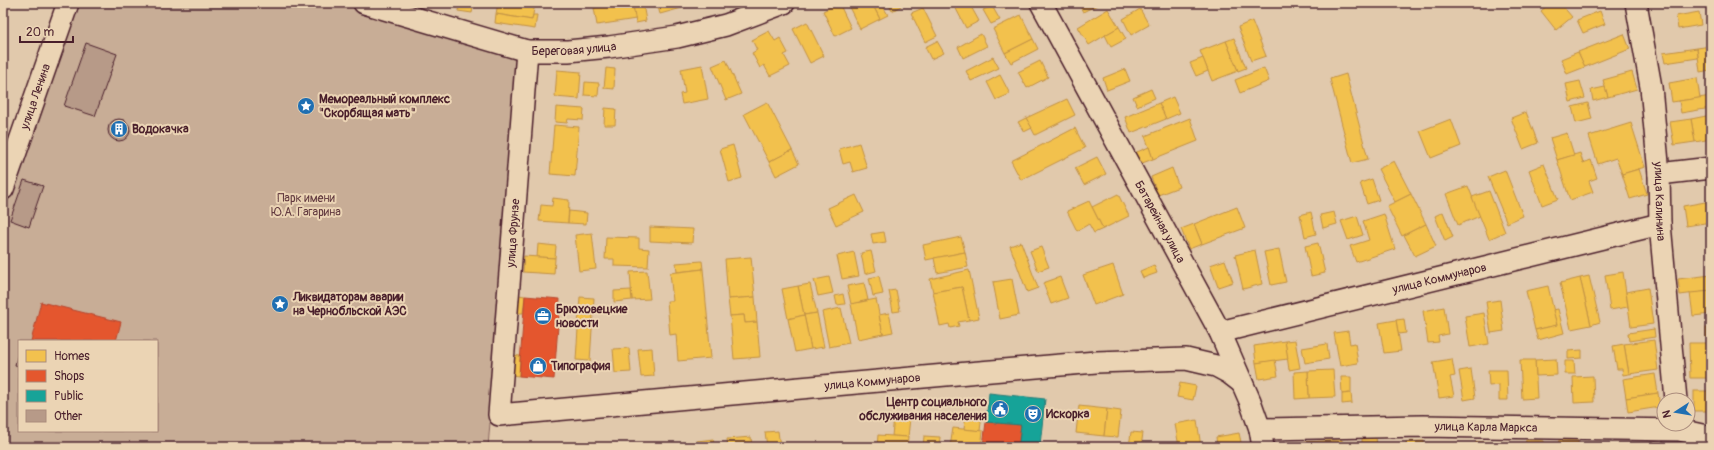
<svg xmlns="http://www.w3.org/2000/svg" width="1714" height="450" font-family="Pangolin,sans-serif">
<rect width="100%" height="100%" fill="#e1c9ac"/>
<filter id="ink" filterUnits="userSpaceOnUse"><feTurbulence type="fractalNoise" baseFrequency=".025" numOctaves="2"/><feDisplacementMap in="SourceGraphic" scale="8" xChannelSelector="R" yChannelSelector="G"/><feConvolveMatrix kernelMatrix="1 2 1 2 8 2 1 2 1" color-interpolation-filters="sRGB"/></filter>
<g filter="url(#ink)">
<path fill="#c8ad96" stroke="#896660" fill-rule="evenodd" d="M76 3H349L520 58 488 447H3V214ZM19 341H157V431H19Z"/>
<g fill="#f2c14e" stroke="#c09044">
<path d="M459 3H474L472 13 458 11Z"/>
<path d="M498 3H535L532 20 496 14Z"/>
<path d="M604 3H633L636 19 597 25 594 8 605 7Z"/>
<path d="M657 3H700L660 14Z"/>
<path d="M839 3 851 28 835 36 823 11Z"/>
<path d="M847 3H872L880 19 860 29Z"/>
<path d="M877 3H881L888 15 880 19 873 5Z"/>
<path d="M888 3H900L901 6 892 11Z"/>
<path d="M953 3H969L979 21 966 28Z"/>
<path d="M999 3H1014L1002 9Z"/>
<path d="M1078 3H1096L1097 5 1083 12Z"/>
<path d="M1550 3H1560L1572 17 1556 30 1541 11Z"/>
<path d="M643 4 646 21 636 23 633 5Z"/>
<path d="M992 6 1000 20 991 24 983 10Z"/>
<path d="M923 8 937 36 925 42 911 13Z"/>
<path d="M1108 9 1119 27 1089 45 1078 27Z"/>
<path d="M1140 9 1149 25 1131 35 1123 19Z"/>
<path d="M1600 11 1605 24 1583 33 1577 20Z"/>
<path d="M1699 12 1701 25 1678 29 1676 16Z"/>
<path d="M496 14 532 20 533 15H537L535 29 495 23Z"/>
<path d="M1021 15 1033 39 1005 53 993 29Z"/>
<path d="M1252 21 1266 56 1251 61 1238 27Z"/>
<path d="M807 22 824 56 810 63 793 29Z"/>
<path d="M1119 27 1126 39 1111 47 1105 35Z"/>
<path d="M769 31 775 41 780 38 788 53 784 55 790 66 770 76 764 65 760 68 752 53 757 50 752 40Z"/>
<path d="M981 34 987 46 963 58 958 47Z"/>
<path d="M1624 34 1630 49 1585 67 1578 52Z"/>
<path d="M1234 38 1246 68 1238 71 1226 41Z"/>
<path d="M1033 39 1038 49 1011 63 1005 53Z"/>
<path d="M937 41 944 53 931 59 925 47Z"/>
<path d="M1226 41 1238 71 1212 81 1200 51Z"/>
<path d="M1711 46V70L1700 72 1697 48Z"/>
<path d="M1697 48 1698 58 1665 63 1663 53Z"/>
<path d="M1578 52 1585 67 1567 74 1561 59Z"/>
<path d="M993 57 999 68 971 81 966 71Z"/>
<path d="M1203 58 1208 71 1196 76 1190 63Z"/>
<path d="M726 60 741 94 726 100 712 66Z"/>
<path d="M1040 61 1048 77 1027 88 1018 72Z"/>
<path d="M702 65 708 99 682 104 680 94 685 93 681 69Z"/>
<path d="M606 68 615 69 614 89 604 88Z"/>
<path d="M1264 68 1269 81 1240 93 1235 80Z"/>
<path d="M1125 69 1130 81 1107 90 1103 78Z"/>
<path d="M557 70 581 72 579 99 555 97Z"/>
<path d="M1632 72 1637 89 1608 97 1603 80Z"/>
<path d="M1346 74 1368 159 1352 163 1330 79Z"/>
<path d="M1000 75 1010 94 996 100 987 82Z"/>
<path d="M1697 78 1700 98 1672 102 1669 83Z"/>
<path d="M1580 81 1585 98 1570 102 1566 84Z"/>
<path d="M585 82 599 83 598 96 584 95Z"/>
<path d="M1605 87 1608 97 1593 101 1591 90Z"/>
<path d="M1151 89 1155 98 1137 106 1133 97Z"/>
<path d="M1711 96V108L1681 113 1679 101Z"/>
<path d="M1173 97 1180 113 1166 119 1159 103Z"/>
<path d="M1067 99 1075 115 1035 135 1026 118Z"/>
<path d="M767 102 792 150 769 162 744 114Z"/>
<path d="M1159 103 1166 119 1131 133 1125 117Z"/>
<path d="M1588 103 1592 119 1576 123 1572 107Z"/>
<path d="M556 107 584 109 583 120 568 119 567 123 555 122Z"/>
<path d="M605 108 616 109 615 125H604Z"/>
<path d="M1526 112 1538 143 1523 149 1511 118Z"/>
<path d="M1711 115V139L1695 142 1691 119Z"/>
<path d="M1026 118 1032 128 1024 132 1018 122Z"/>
<path d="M1190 118 1198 141 1153 159 1145 136Z"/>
<path d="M1451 119 1461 146 1431 158 1420 131Z"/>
<path d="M1691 119 1695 142 1674 145 1670 122Z"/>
<path d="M1631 123 1645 167 1622 174 1616 158 1598 164 1589 136Z"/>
<path d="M554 125 579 127 575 176 550 174Z"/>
<path d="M1075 128 1085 148 1021 180 1011 161Z"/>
<path d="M1567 133 1574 155 1557 160 1550 138Z"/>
<path d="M859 143 867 168 853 172 850 162 843 164 839 149Z"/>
<path d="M733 145 742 178 729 182 720 149Z"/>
<path d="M1149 147 1153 159 1137 165 1132 154Z"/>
<path d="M792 150 799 164 776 176 769 162Z"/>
<path d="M1580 153 1583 163 1591 160 1597 178 1589 181 1593 192 1570 200 1557 160Z"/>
<path d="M1097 157 1106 174 1084 185 1075 168Z"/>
<path d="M1394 161 1411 194 1395 202 1378 169Z"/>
<path d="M1544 164 1558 199 1542 205 1529 170Z"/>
<path d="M1172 168 1179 187 1158 195 1151 177Z"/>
<path d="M1639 169 1647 194 1630 199 1622 174Z"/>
<path d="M1505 170 1523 216 1507 223 1488 177Z"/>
<path d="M1372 179 1379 200 1367 204 1360 183Z"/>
<path d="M1468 186 1480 216 1458 225 1446 194Z"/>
<path d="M1489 191 1505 232 1489 239 1472 197Z"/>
<path d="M1118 194 1129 216 1103 229 1092 207Z"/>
<path d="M1411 194 1426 224 1402 236 1387 206Z"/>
<path d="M856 195 864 212 836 225 828 208Z"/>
<path d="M553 198 569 200 568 223 539 221 541 205 552 206Z"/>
<path d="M1089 201 1103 229 1094 233 1089 224 1077 231 1067 211Z"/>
<path d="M1711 201V222L1686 226 1683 206Z"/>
<path d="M1237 207 1245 228 1202 244 1194 224Z"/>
<path d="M569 211 587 213 586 224 568 223Z"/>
<path d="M1311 212 1316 234 1305 237 1300 215Z"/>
<path d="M1334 212 1337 224 1323 228 1320 215Z"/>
<path d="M1443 212 1453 237 1445 241 1435 216Z"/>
<path d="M1384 214 1395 249 1356 262 1350 246 1369 240 1363 221Z"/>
<path d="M1357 216 1363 235 1348 240 1341 221Z"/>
<path d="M1194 224 1202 244 1189 249 1181 229Z"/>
<path d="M1426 224 1436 246 1415 256 1404 235Z"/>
<path d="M650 227 693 229 692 243 650 241Z"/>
<path d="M884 232 886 242 873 244 871 234Z"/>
<path d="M592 233 596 269 579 271 575 235Z"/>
<path d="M606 237 639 238V248L649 249 648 267 614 266V259H605Z"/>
<path d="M961 237 965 252 926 260 923 245Z"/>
<path d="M1021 242 1038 288 1027 292 1010 246Z"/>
<path d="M1318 243 1325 273 1311 276 1305 246Z"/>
<path d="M538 244 556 246 555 258 537 257Z"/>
<path d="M1041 247 1049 267 1038 271 1030 251Z"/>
<path d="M1279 249 1286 282 1271 285 1264 252Z"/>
<path d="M1255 250 1262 284 1243 289 1235 255Z"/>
<path d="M871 251 876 271 865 274 861 253Z"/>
<path d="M854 252 859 276 842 279 837 256Z"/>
<path d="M965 252 968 267 937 273 934 258Z"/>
<path d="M524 256 555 258 554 274 523 272Z"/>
<path d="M751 257 755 297 728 299 725 259Z"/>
<path d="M1225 260 1233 282 1218 287 1210 265Z"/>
<path d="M702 261 703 269 677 272 676 263Z"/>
<path d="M1113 265 1123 294 1094 305 1083 275Z"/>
<path d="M1154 265 1157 273 1143 278 1140 271Z"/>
<path d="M703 269 711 358 678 361 676 334 670 335 667 301H673L670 273Z"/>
<path d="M969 270 979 318 969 320 962 287 933 292 930 279Z"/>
<path d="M647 271 650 299 632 300 630 272Z"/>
<path d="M1623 272 1628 307 1610 310 1605 275Z"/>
<path d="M1711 275V291L1680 295 1678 279Z"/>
<path d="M879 276 883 294 873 296 869 278Z"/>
<path d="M1589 276 1600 322 1591 325 1580 278Z"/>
<path d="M829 277 833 293 818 296 814 280Z"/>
<path d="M1060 277 1068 298 1051 304 1043 283Z"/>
<path d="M1580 278 1591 325 1571 329 1560 283Z"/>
<path d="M1012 279 1019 315 1000 319 993 282Z"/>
<path d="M864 283 868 300 851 304 847 286Z"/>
<path d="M810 284 817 313 804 315 798 286Z"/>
<path d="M798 286 804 315 788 319 782 289Z"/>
<path d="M1548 286 1557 325 1535 330 1526 291Z"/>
<path d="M962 287 969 320 958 322 959 326 950 328 949 324 940 326 933 292Z"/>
<path d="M1648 288 1653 324 1631 327 1626 292Z"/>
<path d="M631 290 632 300 614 302V291Z"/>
<path d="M896 290 900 311 893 312 889 291Z"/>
<path d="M1711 291V314L1693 316 1690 293Z"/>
<path d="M843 294 845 304 837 305 835 296Z"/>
<path d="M519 295 525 296 523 313H518Z"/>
<path d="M580 297 594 298 590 361 576 360Z"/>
<path d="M755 297 757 322 745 323 744 315 730 316 728 299Z"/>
<path d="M876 299 883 334 858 339 851 304Z"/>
<path d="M1500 300 1504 331 1491 333 1486 302Z"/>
<path d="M1444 307 1448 334 1438 336 1439 342 1428 343 1423 311Z"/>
<path d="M841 308 849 343 829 347 822 312Z"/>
<path d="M1558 309 1564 333 1538 340 1535 330 1557 325 1553 310Z"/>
<path d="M817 313 824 347 811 349 804 315Z"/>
<path d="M889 313 893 332 883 334 879 315Z"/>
<path d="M1484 313 1489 344 1470 347 1465 316Z"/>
<path d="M744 315 745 323 757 322 760 357 734 359 730 316Z"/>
<path d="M804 315 811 349 795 352 788 319Z"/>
<path d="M1404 319 1406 333 1398 334 1396 320Z"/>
<path d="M1396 320 1401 351 1384 353 1379 323Z"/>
<rect x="1706" y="328" width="5" height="9"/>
<path d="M1654 329 1655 337 1629 341 1628 333Z"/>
<path d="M1348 331 1350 344 1355 343 1358 363 1340 366 1334 333Z"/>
<path d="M1295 340 1300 368 1289 370 1285 341Z"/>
<path d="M1654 340 1658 370 1629 374 1624 344Z"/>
<path d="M1285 341 1288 359 1256 363 1254 346Z"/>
<path d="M1689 343H1709L1710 378H1690Z"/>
<path d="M1327 344 1329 359 1305 363 1302 348Z"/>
<path d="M1624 344 1629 374 1623 375 1622 369H1617L1613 346Z"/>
<path d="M629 348 631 372 615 373 613 349Z"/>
<path d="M652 348 654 376 641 377 638 349Z"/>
<path d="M1582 350V358L1568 359V351Z"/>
<path d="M512 355 520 356 519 376 510 375Z"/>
<rect x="1710" y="355" width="1" height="23"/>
<path d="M1452 359 1455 376 1450 377 1454 396 1439 398 1433 362Z"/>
<path d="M1556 359 1557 375 1536 376 1535 360Z"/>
<path d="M1275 360 1278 376 1259 379 1256 363Z"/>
<path d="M1520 360H1535L1537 398 1522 399Z"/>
<path d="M1565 361H1574L1575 374H1565Z"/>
<path d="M1471 369 1475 398 1464 400 1459 371Z"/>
<path d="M1333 370 1335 397 1309 398 1308 371Z"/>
<path d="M1488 370H1507L1508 400H1499V385L1489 386Z"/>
<path d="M1308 371 1309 398 1295 399 1294 372Z"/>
<path d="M1655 374 1658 393 1626 398 1623 379Z"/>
<path d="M1593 376 1594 402 1574 403 1573 377Z"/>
<path d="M1341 377H1351V393L1342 394Z"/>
<path d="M1180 383 1196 386 1193 400 1177 397Z"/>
<rect x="1694" y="391" width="15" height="20"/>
<path d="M1351 393 1352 403 1342 404V394Z"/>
<path d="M1658 393 1660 407 1628 412 1626 398Z"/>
<path d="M1079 406 1107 409 1104 436 1076 433Z"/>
<path d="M1107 409 1121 411 1118 437 1104 436Z"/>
<path d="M966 412 982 413 980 431 964 429Z"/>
<path d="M894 417 910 418 908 437 892 436Z"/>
<path d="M1197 420 1201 447H1179L1175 424Z"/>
<path d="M953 428 983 431 981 447H950Z"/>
<path d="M778 431 780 447H767L765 432Z"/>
<path d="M1131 432 1143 433 1141 447H1129Z"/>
<path d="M1239 433 1242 447H1217L1216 437Z"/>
<path d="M878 435 908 437 907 447H877Z"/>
<path d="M924 436 940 437 939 447H923Z"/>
<path d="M1376 436 1377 447H1362V437Z"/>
<path d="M751 437 752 447H728L727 439Z"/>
<path d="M713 439 714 447H698L697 441Z"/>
<path d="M1342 440V447H1305V442Z"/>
<path d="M1526 440 1544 441V447H1525Z"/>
<path d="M1559 440 1578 441V447H1558Z"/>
<path d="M1424 441V447H1406V442Z"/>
<path d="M1476 442 1496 443 1495 447H1475Z"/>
</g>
<g fill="#e4572e" stroke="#b6462d">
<path d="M525 296 560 299 554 379 519 376Z"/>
<path d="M41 302 121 322 116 341H31Z"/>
<path d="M986 422 1021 425 1018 447 983 446Z"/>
</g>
<path fill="#17a398" stroke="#267b77" d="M989 393 1045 399 1040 445 1019 443 1021 425 986 422Z"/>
<g fill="#b79a88" stroke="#4a1f2b">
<path d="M86 43 117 54 95 116 64 106Z"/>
<circle cx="119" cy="130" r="11"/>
<path d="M24 180 43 186 29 227 10 220Z"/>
<path d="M19 350V366L15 365Z"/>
</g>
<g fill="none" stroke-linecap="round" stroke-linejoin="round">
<g stroke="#4a1f2b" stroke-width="24">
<g id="minor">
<path id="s1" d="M364 3 527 51H568L609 47 677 37 726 25 784 3"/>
<path id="s2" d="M1041 3 1220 332 1250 401 1260 429 1263 447"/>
<path id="s3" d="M1636 3 1651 87 1659 174 1660 224 1676 400"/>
<path id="s4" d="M527 51 499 415 968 373 1096 362 1186 359 1216 366 1229 373 1242 383"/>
<path d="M1659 174 1711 168"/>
<path id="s5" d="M3 189 68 3"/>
<path id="s6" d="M1220 332 1660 224"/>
<path id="s7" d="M1260 429 1423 426 1679 430 1711 437"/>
</g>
</g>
<use href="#minor" stroke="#ebd4b4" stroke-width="21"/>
</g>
</g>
<defs>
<g id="sight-disc" transform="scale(0.9)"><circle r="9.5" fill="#1f6fb2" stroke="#ebd4b4"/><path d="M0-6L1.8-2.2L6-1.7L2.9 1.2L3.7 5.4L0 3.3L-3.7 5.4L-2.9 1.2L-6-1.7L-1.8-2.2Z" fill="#fff"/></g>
<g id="building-disc" transform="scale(0.9)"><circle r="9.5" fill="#1f6fb2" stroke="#ebd4b4"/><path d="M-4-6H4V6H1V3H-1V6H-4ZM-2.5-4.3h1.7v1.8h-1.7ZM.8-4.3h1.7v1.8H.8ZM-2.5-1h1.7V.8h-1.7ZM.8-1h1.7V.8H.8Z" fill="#fff"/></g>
<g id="office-disc" transform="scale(0.9)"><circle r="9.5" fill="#1f6fb2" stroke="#ebd4b4"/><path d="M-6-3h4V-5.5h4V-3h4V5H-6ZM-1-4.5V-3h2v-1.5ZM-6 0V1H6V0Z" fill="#fff"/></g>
<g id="shop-disc" transform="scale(0.9)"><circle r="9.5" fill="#1f6fb2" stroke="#ebd4b4"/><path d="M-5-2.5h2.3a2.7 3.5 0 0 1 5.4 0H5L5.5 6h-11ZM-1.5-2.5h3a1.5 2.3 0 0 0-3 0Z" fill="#fff"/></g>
<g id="civic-disc" transform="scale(0.9)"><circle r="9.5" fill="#1f6fb2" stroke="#ebd4b4"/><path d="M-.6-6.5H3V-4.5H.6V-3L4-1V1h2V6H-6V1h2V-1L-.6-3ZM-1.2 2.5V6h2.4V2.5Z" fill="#fff"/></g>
<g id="theatre-disc" transform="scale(0.9)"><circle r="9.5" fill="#1f6fb2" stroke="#ebd4b4"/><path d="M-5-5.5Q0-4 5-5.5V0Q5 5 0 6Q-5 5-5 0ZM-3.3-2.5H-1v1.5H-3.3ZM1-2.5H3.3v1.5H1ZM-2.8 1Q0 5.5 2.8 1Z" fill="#fff"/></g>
</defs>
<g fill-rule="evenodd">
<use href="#sight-disc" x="306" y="106"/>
<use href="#building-disc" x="119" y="129"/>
<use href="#sight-disc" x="280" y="304"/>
<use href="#office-disc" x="543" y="316"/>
<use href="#shop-disc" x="538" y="366"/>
<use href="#civic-disc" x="1000" y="409"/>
<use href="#theatre-disc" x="1033" y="414"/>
</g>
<g text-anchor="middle" stroke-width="4" stroke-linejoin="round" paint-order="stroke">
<g font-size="12" fill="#4a1f2b" stroke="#ebd4b4">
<text dy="4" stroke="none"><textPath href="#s1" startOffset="217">Береговая улица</textPath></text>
<text dy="4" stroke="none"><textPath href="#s5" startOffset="98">улица Ленина</textPath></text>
<text dy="4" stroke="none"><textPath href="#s3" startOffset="200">улица Калинина</textPath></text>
<text dy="4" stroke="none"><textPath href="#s2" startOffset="249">Батарейная улица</textPath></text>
<text transform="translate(513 233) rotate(-86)" y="4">улица Фрунзе</text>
<text dy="4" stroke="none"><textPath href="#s6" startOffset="226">улица Коммунаров</textPath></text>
<text dy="4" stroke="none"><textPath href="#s4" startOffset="740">улица Коммунаров</textPath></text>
<text dy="4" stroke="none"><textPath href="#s7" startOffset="226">улица Карла Маркса</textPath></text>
</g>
<g font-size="12" font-weight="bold" fill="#4a1f2b" stroke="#ebd4b4" text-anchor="start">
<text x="319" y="103">Мемореальный комплекс<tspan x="319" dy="14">"Cкорбящая мать"</tspan></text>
<text x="132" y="133">Водокачка</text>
<text x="293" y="301">Ликвидаторам аварии<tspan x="293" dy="14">на Чернобльской АЭС</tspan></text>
<text x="556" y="313">Брюховецкие<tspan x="556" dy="14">новости</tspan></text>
<text x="551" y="370">Типография</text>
<text x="987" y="406" text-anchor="end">Центр социального<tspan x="987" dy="14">обслуживания населения</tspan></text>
<text x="1046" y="418">Искорка</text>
</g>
<g font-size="12" fill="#633b40" stroke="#ebd4b4">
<text x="306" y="202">Парк имени<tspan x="306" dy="14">Ю.А. Гагарина</tspan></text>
</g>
</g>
<rect width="1714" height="450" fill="none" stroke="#ebd4b4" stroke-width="16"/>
<rect x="8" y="8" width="1698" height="434" fill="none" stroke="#4a1f2b" stroke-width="1.5" filter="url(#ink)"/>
<rect x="18" y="340" width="140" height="92" fill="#ebd4b4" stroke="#ab8c7d"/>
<rect x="26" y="350" width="20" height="12" fill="#f2c14e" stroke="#ab8c7d"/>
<text x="54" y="360" font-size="12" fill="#4a1f2b">Homes</text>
<rect x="26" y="370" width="20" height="12" fill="#e4572e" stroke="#ab8c7d"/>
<text x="54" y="380" font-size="12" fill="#4a1f2b">Shops</text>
<rect x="26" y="390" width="20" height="12" fill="#17a398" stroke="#ab8c7d"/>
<text x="54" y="400" font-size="12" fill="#4a1f2b">Public</text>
<rect x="26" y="410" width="20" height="12" fill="#b79a88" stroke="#ab8c7d"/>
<text x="54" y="420" font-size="12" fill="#4a1f2b">Other</text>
<g transform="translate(1676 412) rotate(258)"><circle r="19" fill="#ebd4b4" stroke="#ab8c7d"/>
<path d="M0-3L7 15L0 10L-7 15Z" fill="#1f6fb2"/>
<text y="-6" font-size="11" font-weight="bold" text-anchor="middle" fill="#4a1f2b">N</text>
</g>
<path d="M20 36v6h53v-6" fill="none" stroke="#4a1f2b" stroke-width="2"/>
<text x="26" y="36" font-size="12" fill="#4a1f2b" stroke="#ebd4b4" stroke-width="3" paint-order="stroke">20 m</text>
</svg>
